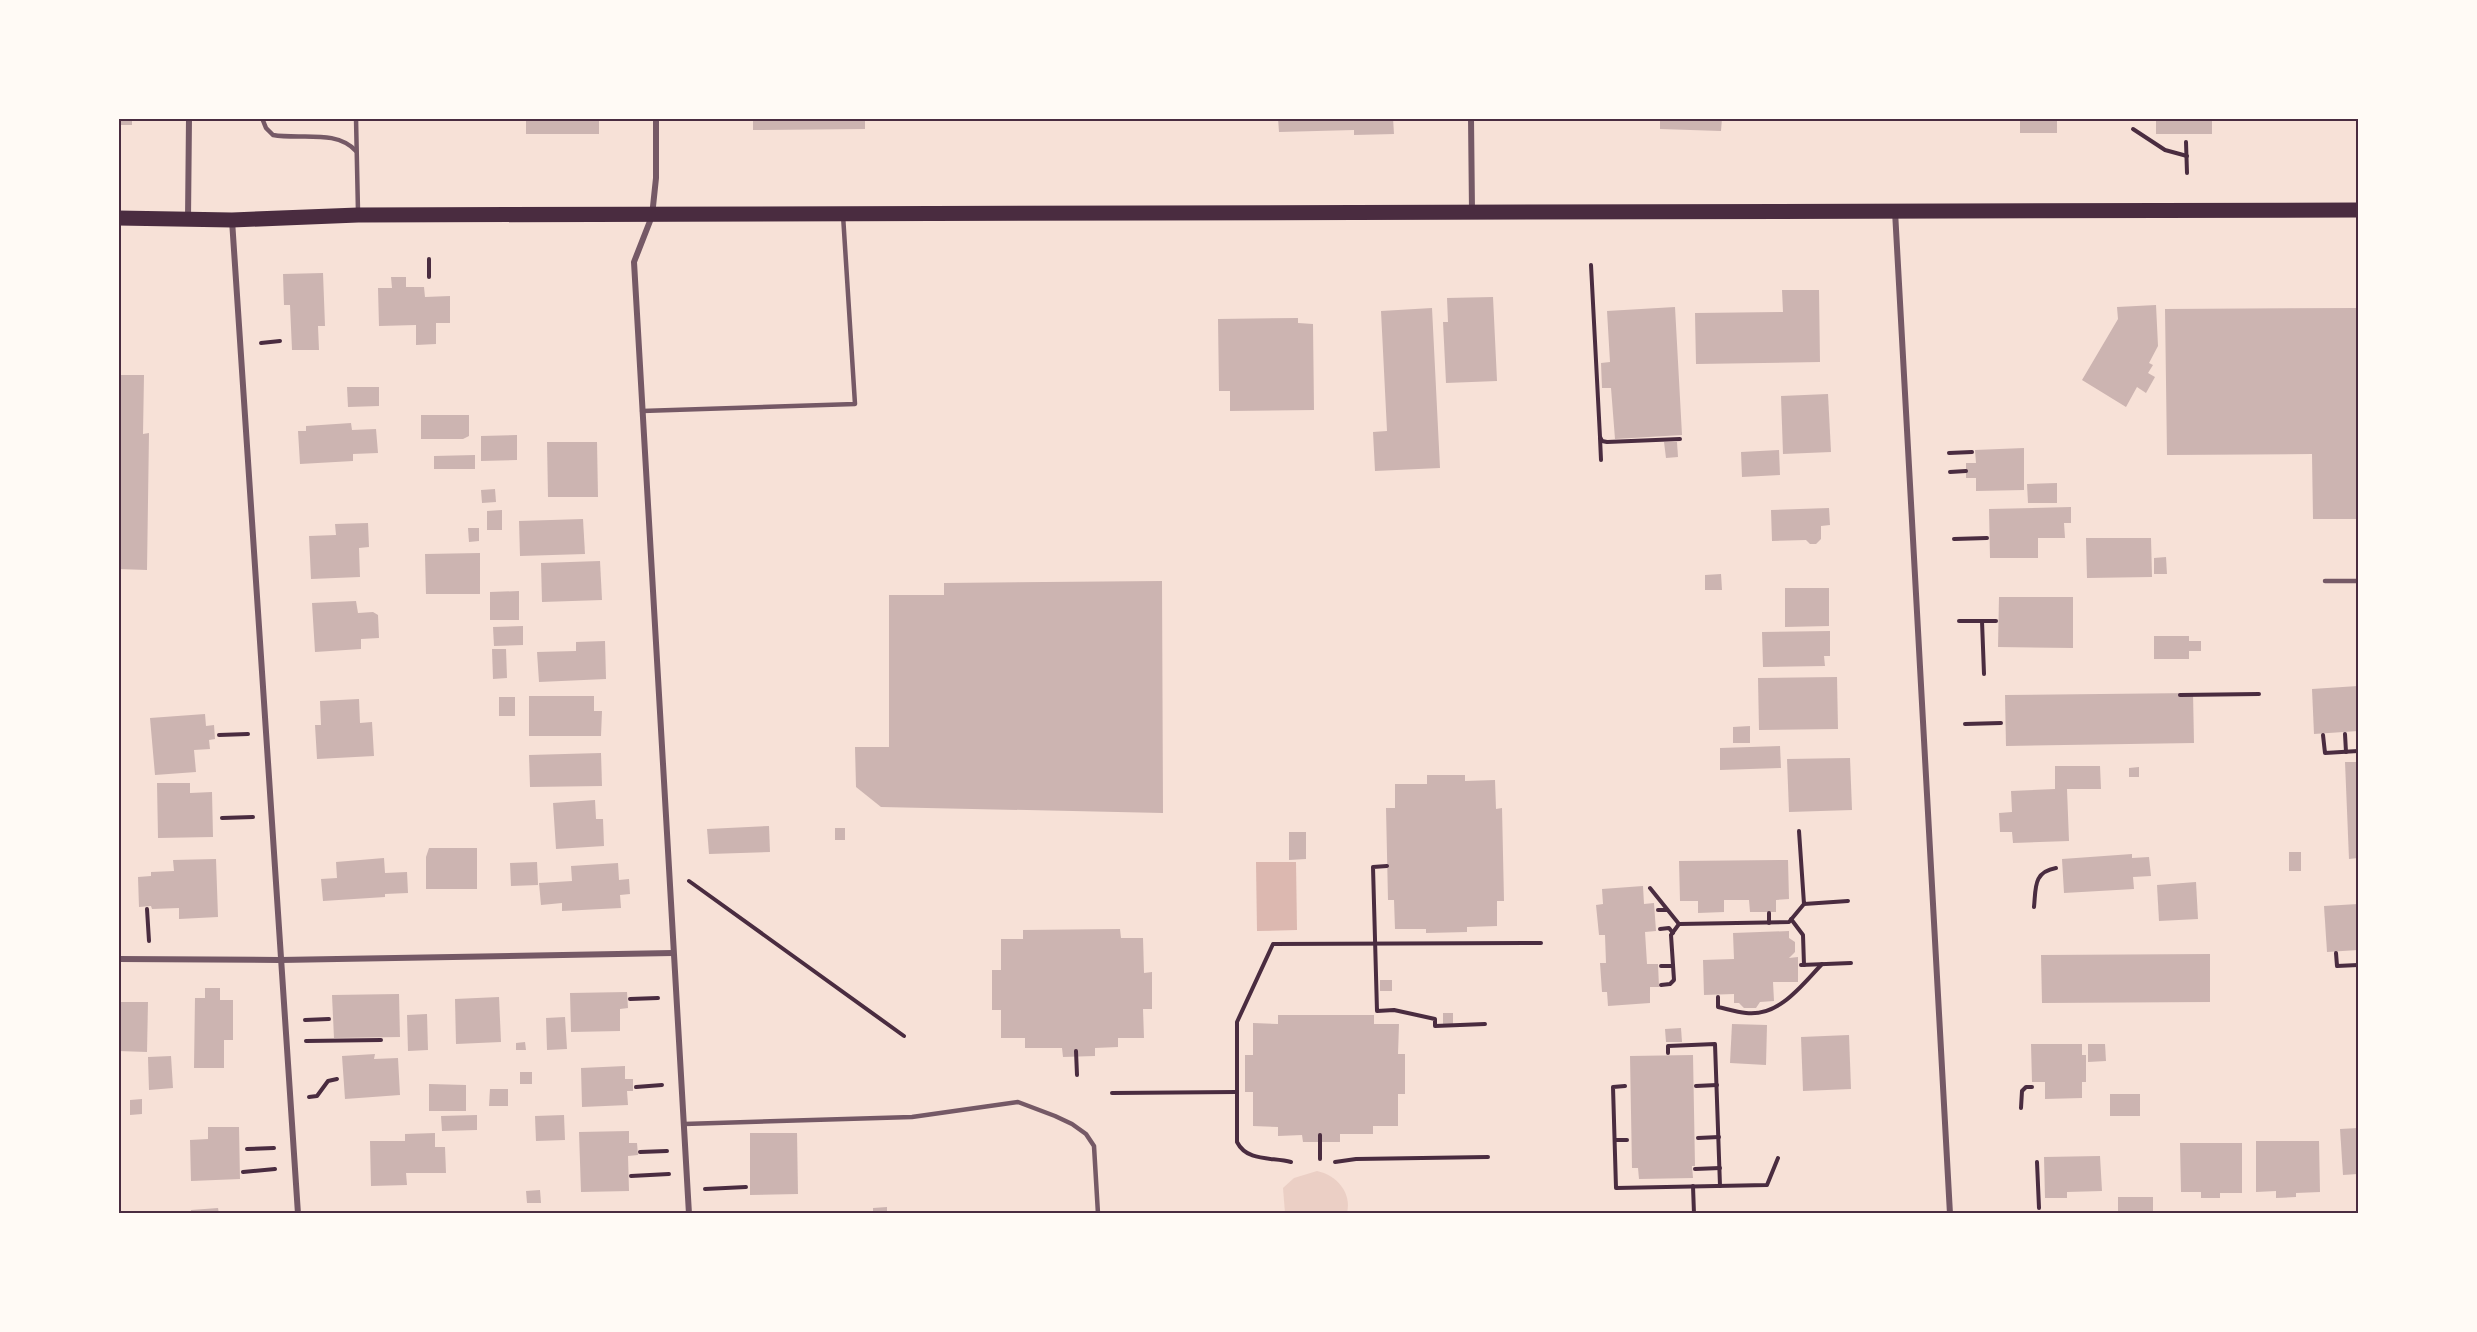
<svg xmlns="http://www.w3.org/2000/svg" width="2477" height="1332" font-family="Figtree,sans-serif">
<rect width="100%" height="100%" fill="#f7e1d7"/>
<path fill="#ebcfc5" d="M1317 1171C1336 1175 1352 1192 1347 1213H1285L1283 1188 1294 1178Z"/>
<path fill="#dcb8b0" d="M1256 862H1296L1297 930 1257 931Z"/>
<g fill="#ccb4b1">
<rect x="118" y="118" width="14" height="7"/>
<rect x="526" y="118" width="73" height="16"/>
<path d="M753 118H865V129L753 130Z"/>
<path d="M1278 118H1393L1394 134 1354 135V130L1279 132Z"/>
<path d="M1660 118H1722L1721 131 1660 129Z"/>
<rect x="2020" y="118" width="37" height="15"/>
<rect x="2156" y="118" width="56" height="16"/>
<path d="M323 273 325 326H318L319 350H292L290 305H284L283 274Z"/>
<path d="M391 277H406V287H424L425 297 450 296V323H436V344L416 345V325L379 326 378 288H392Z"/>
<path d="M1782 290H1819L1820 362 1696 364 1695 313 1783 312Z"/>
<path d="M1493 297 1497 381 1446 383 1443 322H1448L1447 298Z"/>
<path d="M2156 305 2158 346 2149 363 2153 365 2148 373 2155 377 2146 393 2137 387 2126 407 2082 380 2118 319 2117 307Z"/>
<path d="M1675 307 1682 435 1615 439 1611 388H1602L1601 363 1610 362 1607 311Z"/>
<path d="M1432 308 1440 468 1375 471 1373 432 1387 431 1381 311Z"/>
<path d="M2358 308V519H2313L2312 454 2167 455 2165 309Z"/>
<path d="M1298 318V323L1313 324 1314 410 1230 411V391H1219L1218 319Z"/>
<path d="M118 375H144L143 434 149 433 147 570 118 569Z"/>
<path d="M347 387H379V406L348 407Z"/>
<path d="M1828 394 1831 452 1783 454 1781 396Z"/>
<path d="M421 415H469V436L463 439H421Z"/>
<path d="M351 423 352 430 376 429 378 453 353 454V461L300 464 298 431H306V426Z"/>
<path d="M517 435V460L481 461V436Z"/>
<path d="M547 442H597L598 497H548Z"/>
<path d="M1664 442H1677L1678 457 1666 458Z"/>
<path d="M2024 448V490L1976 491V478H1966V463H1976L1975 450Z"/>
<path d="M1779 450 1780 475 1742 477 1741 452Z"/>
<path d="M475 455V469H434V456Z"/>
<path d="M2057 483V503H2028L2027 484Z"/>
<path d="M495 489 496 502 482 503 481 490Z"/>
<path d="M2071 507V523H2064L2065 538H2038V558H1990L1989 509Z"/>
<path d="M1829 508 1830 525 1821 526V539L1816 544H1810L1806 540 1772 541 1771 510Z"/>
<path d="M502 510V530H487V511Z"/>
<path d="M583 519 585 554 520 556 519 521Z"/>
<path d="M368 523 369 547 359 548 360 577 311 579 309 536 336 535 335 524Z"/>
<path d="M468 528H479V541L469 542Z"/>
<path d="M2086 538H2151L2152 577 2087 578Z"/>
<path d="M480 553V594H426L425 554Z"/>
<path d="M2166 557 2167 574H2154V558Z"/>
<path d="M600 561 602 600 542 602 541 563Z"/>
<path d="M1721 574 1722 590H1705V575Z"/>
<path d="M1162 581 1163 813 881 807 856 787 855 747H889V595H944V583Z"/>
<path d="M1785 588H1829V626L1785 627Z"/>
<path d="M519 591V620H490V592Z"/>
<path d="M1999 597H2073V648L1998 647Z"/>
<path d="M356 601 358 613 373 612 378 615 379 638 361 639V649L315 652 312 603Z"/>
<path d="M523 626V645L494 646 493 627Z"/>
<path d="M1830 631V656H1824L1825 666 1763 667 1762 632Z"/>
<path d="M2154 636H2189V641H2201V651H2189V659H2154Z"/>
<path d="M605 641 606 679 539 682 537 652 576 651V642Z"/>
<path d="M492 649H506L507 678 493 679Z"/>
<path d="M1837 677 1838 729 1759 730 1758 678Z"/>
<path d="M2358 686V731L2314 734 2312 689Z"/>
<path d="M2193 693 2194 743 2006 746 2005 695Z"/>
<path d="M529 696H594V711H602L601 736H529Z"/>
<rect x="499" y="697" width="16" height="19"/>
<path d="M359 699 360 723 372 722 374 756 317 759 315 725H321L320 701Z"/>
<path d="M205 714 206 726 214 725 215 739 209 740 210 749 194 750 196 772 155 775 150 718Z"/>
<path d="M1750 726V743H1733V727Z"/>
<path d="M1780 746 1781 768 1720 770V748Z"/>
<path d="M601 753 602 786 530 787 529 755Z"/>
<path d="M1850 758 1852 810 1789 812 1787 759Z"/>
<path d="M2345 762H2358V858L2349 859Z"/>
<path d="M2055 766H2100L2101 789H2067L2069 841 2013 843 2012 832H2000L1999 813 2012 812 2011 791 2055 789Z"/>
<path d="M2139 767V777H2129V768Z"/>
<path d="M1427 775H1465V781L1495 780 1496 809 1502 808 1504 901H1497V926L1467 927V932L1426 933V929H1395L1394 900H1388L1386 808H1395V784H1427Z"/>
<path d="M157 783H190V793L212 792 213 837 158 838Z"/>
<path d="M595 800 596 819H603L604 846 556 849 553 803Z"/>
<path d="M769 826 770 852 709 854 707 829Z"/>
<rect x="835" y="828" width="10" height="12"/>
<path d="M1289 832H1306V859L1289 860Z"/>
<path d="M429 848H477V889H426V857Z"/>
<rect x="2289" y="852" width="12" height="19"/>
<path d="M2132 854V858L2149 857 2151 876 2133 877 2134 889 2064 893 2062 859Z"/>
<path d="M384 858 385 873 407 872 408 893 385 894V897L323 901 321 879 337 878 336 862Z"/>
<path d="M216 859 218 917 179 919V908L152 909 151 906 139 907 138 877 151 876V872L174 871 173 860Z"/>
<path d="M1788 860 1789 899 1776 900V912H1750L1749 900H1724V912L1698 913V901H1680L1679 861Z"/>
<path d="M537 862 538 885 511 886 510 863Z"/>
<path d="M618 863 619 880 629 879 630 894 620 895 621 908 562 911V903L541 905 539 883 572 881 571 866Z"/>
<path d="M2196 882 2198 919 2159 921 2157 885Z"/>
<path d="M1643 886 1644 904 1654 903 1656 931 1645 932 1647 964H1658L1659 987H1650V1003L1608 1006 1607 992H1602L1600 963H1606L1605 935H1599L1596 905 1603 904 1602 889Z"/>
<path d="M2358 904V950L2327 952 2324 906Z"/>
<path d="M1120 929 1121 938H1143L1144 973 1152 972V1009H1143L1144 1038H1118V1047L1095 1048V1056L1063 1057 1062 1048H1025V1038H1001V1010H992V970H1001V939H1023V930Z"/>
<path d="M1789 931V938L1795 942V952L1789 958 1798 957V982H1773L1774 1001 1760 1002 1756 1008H1744L1739 1003H1734V994L1704 995 1703 960 1734 959 1733 933Z"/>
<path d="M2210 954V1002L2042 1003 2041 955Z"/>
<rect x="1380" y="980" width="12" height="11"/>
<path d="M205 988H220V1000H233V1040H224V1068H194L195 998H205Z"/>
<path d="M627 992 628 1008 620 1009V1031L571 1032 570 993Z"/>
<path d="M399 994 400 1037 334 1038 332 995Z"/>
<path d="M499 997 501 1042 456 1044 455 999Z"/>
<path d="M118 1002H148L147 1052 118 1051Z"/>
<rect x="1443" y="1013" width="10" height="12"/>
<path d="M427 1014 428 1050 408 1051 407 1015Z"/>
<path d="M1278 1015H1374V1024H1399L1398 1054H1405V1094H1398V1126H1373V1134H1340V1142H1303L1302 1135 1278 1136V1127L1253 1126V1092H1245V1055H1253V1023L1278 1024Z"/>
<path d="M565 1017 567 1049 547 1050 546 1018Z"/>
<path d="M1732 1024 1767 1025 1766 1065 1730 1063Z"/>
<path d="M1681 1028 1682 1042H1666L1665 1029Z"/>
<path d="M1849 1035 1851 1089 1803 1091 1801 1037Z"/>
<path d="M525 1042 526 1050H516V1043Z"/>
<path d="M2031 1044H2082V1055H2086V1082H2082V1098L2045 1099V1082H2032Z"/>
<path d="M2088 1044H2105L2106 1061 2088 1062Z"/>
<path d="M375 1054 374 1059 398 1058 400 1095 345 1099 342 1056Z"/>
<path d="M1693 1055 1695 1166H1692L1693 1178 1639 1179 1638 1168H1632L1630 1056Z"/>
<path d="M171 1056 173 1088 149 1090 148 1057Z"/>
<path d="M625 1066V1079H633V1091H627L628 1105 582 1107 581 1068Z"/>
<rect x="520" y="1072" width="12" height="12"/>
<path d="M429 1084 466 1085V1111H429Z"/>
<path d="M490 1089H508V1106H489Z"/>
<rect x="2110" y="1094" width="30" height="22"/>
<path d="M142 1099V1114L130 1115V1100Z"/>
<path d="M477 1115V1130L442 1131 441 1116Z"/>
<path d="M564 1115 565 1140 536 1141 535 1116Z"/>
<path d="M208 1127H239L240 1179 191 1181 190 1140 208 1139Z"/>
<path d="M2358 1128V1174L2343 1175 2340 1129Z"/>
<path d="M629 1131V1143H637L638 1155 628 1156 629 1191 581 1192 579 1132Z"/>
<path d="M435 1133V1147H445L446 1173H406L407 1185 371 1186 370 1141H405V1134Z"/>
<path d="M750 1133H797L798 1194 750 1195Z"/>
<path d="M2256 1141H2319L2320 1192 2296 1193V1197L2276 1198V1191L2256 1192Z"/>
<path d="M2180 1143H2242V1193H2220V1198H2201V1192H2181Z"/>
<path d="M2100 1156 2102 1191 2067 1192V1198H2045L2044 1157Z"/>
<path d="M540 1190 541 1203H527L526 1191Z"/>
<rect x="2118" y="1197" width="35" height="17"/>
<path d="M887 1207V1214H873V1208Z"/>
<path d="M218 1208 219 1214H191V1210Z"/>
<path d="M419 1211V1214H379V1212Z"/>
</g>
<g fill="none" stroke-linecap="round" stroke-linejoin="round">
<g stroke="#4a2c40" stroke-width="4">
<path d="M2133 129 2165 150 2187 156"/>
<path d="M2186 142 2187 173"/>
<path d="M429 259V277"/>
<path d="M1591 265 1600 437 1602 441 1607 442 1680 439"/>
<path d="M261 343 280 341"/>
<path d="M1600 438 1601 460"/>
<path d="M1949 453 1972 452"/>
<path d="M1950 472 1966 471"/>
<path d="M1954 539 1987 538"/>
<path d="M1959 621H1996"/>
<path d="M1982 621 1984 674"/>
<path d="M2180 695 2259 694"/>
<path d="M1965 724 2001 723"/>
<path d="M2345 734 2346 752"/>
<path d="M219 735 248 734"/>
<path d="M2323 735 2325 753 2358 751"/>
<path d="M222 818 253 817"/>
<path d="M1799 831 1804 904 1848 901"/>
<path d="M1387 866 1373 867 1377 1011 1394 1010 1435 1019V1026L1485 1024"/>
<path d="M689 881 904 1036"/>
<path d="M1650 888 1679 924 1789 922 1804 904"/>
<path d="M2034 907C2036 888 2033 872 2056 868"/>
<path d="M147 909 149 941"/>
<path d="M1658 910H1667"/>
<path d="M1769 913V923"/>
<path d="M1791 919 1803 935 1804 965"/>
<path d="M1660 929 1669 928 1673 933"/>
<path d="M2336 953 2337 966 2358 965"/>
<path d="M1801 965 1851 963"/>
<path d="M1661 966H1673"/>
<path d="M1661 985 1670 984 1674 980 1671 935 1679 924"/>
<path d="M1718 997V1007C1727 1009 1737 1012 1746 1013 1779 1017 1802 985 1822 964"/>
<path d="M630 999 658 998"/>
<path d="M305 1020 329 1019"/>
<path d="M306 1041 381 1040"/>
<path d="M1076 1051 1077 1075"/>
<path d="M1668 1053V1046L1715 1044 1720 1186"/>
<path d="M1625 1086 1613 1087 1616 1188 1767 1185 1778 1158"/>
<path d="M1696 1086 1717 1085"/>
<path d="M636 1087 662 1085"/>
<path d="M1112 1093 1236 1092"/>
<path d="M309 1097 317 1096 328 1081 337 1079"/>
<path d="M2021 1108 2022 1091 2026 1087H2032"/>
<path d="M1320 1135V1159"/>
<path d="M1698 1138 1719 1137"/>
<path d="M1615 1140H1627"/>
<path d="M247 1149 274 1148"/>
<path d="M640 1152 667 1151"/>
<path d="M1291 1162C1272 1157 1247 1162 1237 1142V1022L1273 944 1541 943"/>
<path d="M1335 1162 1356 1159 1488 1157"/>
<path d="M2037 1162 2039 1208"/>
<path d="M1695 1169 1720 1168"/>
<path d="M243 1172 275 1169"/>
<path d="M631 1176 669 1174"/>
<path d="M1693 1186 1694 1214"/>
<path d="M705 1189 746 1187"/>
</g>
<g stroke="#755966" stroke-width="4.5">
<path d="M262 118 266 128 273 135C301 140 336 129 356 151"/>
<path d="M356 118 358 212"/>
<path d="M642 411 855 404 843 215"/>
<path d="M2325 581H2358"/>
<path d="M684 1124 912 1117 1018 1102 1055 1116 1072 1124 1086 1134 1094 1146 1098 1214"/>
</g>
<g stroke="#755966" stroke-width="6">
<path d="M656 118V178L652 216 634 262 689 1214"/>
<path d="M1471 118 1472 211"/>
<path d="M1895 211 1950 1214"/>
<path d="M188 219 189 118"/>
<path d="M232 220 298 1214"/>
<path d="M118 959 280 960 673 953"/>
</g>
<path stroke="#4a2c40" stroke-width="15" d="M118 218 232 220 358 215 2358 210"/>
</g>
<rect width="2477" height="1332" fill="none" stroke="#fffaf5" stroke-width="240"/>
<rect x="120" y="120" width="2237" height="1092" fill="none" stroke="#4a2c40" stroke-width="2"/>
</svg>
